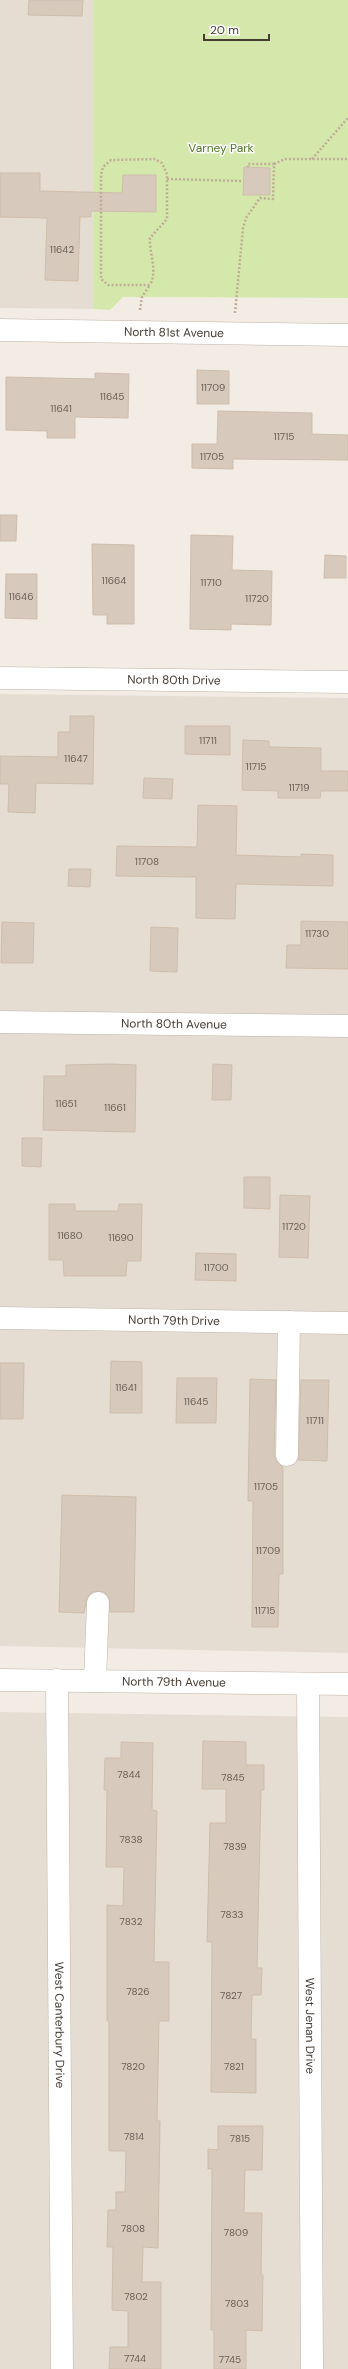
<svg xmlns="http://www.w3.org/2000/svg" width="348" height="2369" font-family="'DM Sans',sans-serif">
<rect width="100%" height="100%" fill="#f2ece4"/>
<g fill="#e6ddd2">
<path d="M0 0H94V309L0 308Z"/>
<path d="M0 694 348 698V1653L0 1646Z"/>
<path d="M0 1712 348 1717V2369H0Z"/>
</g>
<path fill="#d5e8ab" d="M94 0H348V298L123 297 110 310 94 309Z"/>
<g fill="#d7c9bc" stroke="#cfbdac">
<path d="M29 0H83L82 16 28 15Z"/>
<path d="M244 167 270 168V195H243Z"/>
<path d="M0 173H40V191L122 193 123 175H156V212L91 211V217H80L78 281 45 280 47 218 0 217Z"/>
<path d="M197 370 229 371V404H197Z"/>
<path d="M95 373 129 374 128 418 75 417V438H47V431L6 430V377L95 379Z"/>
<path d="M218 411 312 413V434L348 435V460L233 459V469L192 468V444H217Z"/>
<path d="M0 515H17L16 541H0Z"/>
<path d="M191 535 233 536 232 570 272 571 271 625 231 624V630L190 629Z"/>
<path d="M92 544 134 545V624H107V615H93Z"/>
<path d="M325 555 346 556V578H324Z"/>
<path d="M6 574H37V619L5 618Z"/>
<path d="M70 716H94L93 784 36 783 35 813 8 812 9 784H0V756L58 757V732H70Z"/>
<path d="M185 726H230V755L185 754Z"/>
<path d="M243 740 269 741V747L321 748V771H348V791H321L320 798H278V791L242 790Z"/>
<path d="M144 778 173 779 172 799 143 798Z"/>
<path d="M198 805 237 806 236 855 301 857V854L333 855V886L236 884 235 919 196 918V877L116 876 117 846 197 847Z"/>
<path d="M69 869H91L90 887 68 886Z"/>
<path d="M301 921 348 922V969L286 968 287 945H301Z"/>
<path d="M2 922 34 923 33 963H1Z"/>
<path d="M151 927 178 928 177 972 150 971Z"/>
<path d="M110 1064 136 1065 135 1132 43 1130 44 1076H66V1065Z"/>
<path d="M213 1064 232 1065 231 1100H212Z"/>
<path d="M22 1138H42L41 1167 22 1166Z"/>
<path d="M244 1177H270V1209L244 1208Z"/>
<path d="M280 1195 310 1196 308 1258 279 1257Z"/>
<path d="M49 1204H75V1211H118L119 1204H142L141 1261H127L126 1276H64L63 1260H49Z"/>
<path d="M196 1253 236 1254V1281L195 1280Z"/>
<path d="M111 1361 142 1362V1413H110Z"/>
<path d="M0 1363H24L23 1419H0Z"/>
<path d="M177 1378H217L216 1423H176Z"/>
<path d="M250 1379 276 1380 274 1455 276 1461 283 1467V1574H279L278 1627H252L253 1501H248Z"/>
<path d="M301 1380H329L327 1461 298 1460Z"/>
<path d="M62 1495 136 1497 134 1612H110L109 1597 104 1592 98 1591 92 1592 87 1597 84 1613 59 1612Z"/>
<path d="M203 1741 246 1742V1765H264V1790H261L257 1968H262L261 1995H252L251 2039H256V2093L211 2092 212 1942H207L210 1823H226V1789H202Z"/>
<path d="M121 1742 153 1743 152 1810 157 1811 154 1962H169V2021H159L157 2121H160L158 2248 143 2247 142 2282H161V2369H109L110 2347H128V2311L112 2310 113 2247H107L108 2210H116V2192H125L126 2151H109V2021H107V1905L123 1906 124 1867H106L107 1790H104L105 1758H121Z"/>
<path d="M218 2126H263L262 2170H245L244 2213H262L261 2275H263L262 2331 246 2330V2369H214V2330H211L212 2169H208V2149L218 2150Z"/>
</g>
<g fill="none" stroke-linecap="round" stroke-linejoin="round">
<g stroke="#beb3a7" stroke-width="23">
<g id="minor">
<path id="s1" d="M0 330 348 335"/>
<path id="s2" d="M0 678 348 682"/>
<path id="s3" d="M0 1022 348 1026"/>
<path id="s4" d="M0 1318 348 1323"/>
<path d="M287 1455 289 1322"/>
<path id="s5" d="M0 1680 348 1684"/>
<path id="s6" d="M57 1680 62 2369"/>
<path d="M95 1680 98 1603"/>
<path id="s7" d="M308 1684 312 2369"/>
</g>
</g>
<g stroke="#c0ac97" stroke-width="2.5" stroke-dasharray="2 2" stroke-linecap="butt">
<path d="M312 159 348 118"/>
<path d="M274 164 285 159H348"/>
<path d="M167 179 243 181"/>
<path d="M140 310 142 297 150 285H108L101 279V175L103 167 111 160 154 159 162 163 167 174V219L150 238C149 253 158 271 150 285"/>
<path d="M235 313 243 228 246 218 260 198 273 199 274 164H248V167"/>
</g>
<use href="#minor" stroke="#fff" stroke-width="22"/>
</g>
<g text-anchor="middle" stroke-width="3" stroke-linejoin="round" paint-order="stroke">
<g font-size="10" fill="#6a5f56">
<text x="62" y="253">11642</text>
<text x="213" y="391">11709</text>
<text x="112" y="400">11645</text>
<text x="61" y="412">11641</text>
<text x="284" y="440">11715</text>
<text x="212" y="460">11705</text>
<text x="114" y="584">11664</text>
<text x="211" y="586">11710</text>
<text x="21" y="600">11646</text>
<text x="257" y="602">11720</text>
<text x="208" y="744">11711</text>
<text x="76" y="762">11647</text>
<text x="256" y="770">11715</text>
<text x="299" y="791">11719</text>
<text x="147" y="865">11708</text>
<text x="317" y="937">11730</text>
<text x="66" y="1107">11651</text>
<text x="115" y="1111">11661</text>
<text x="294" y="1230">11720</text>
<text x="70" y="1239">11680</text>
<text x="121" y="1241">11690</text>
<text x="216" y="1271">11700</text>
<text x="126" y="1391">11641</text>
<text x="196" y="1405">11645</text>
<text x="315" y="1424">11711</text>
<text x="266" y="1490">11705</text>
<text x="268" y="1554">11709</text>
<text x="265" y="1614">11715</text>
<text x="129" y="1778">7844</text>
<text x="233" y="1781">7845</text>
<text x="131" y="1843">7838</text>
<text x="235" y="1850">7839</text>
<text x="232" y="1918">7833</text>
<text x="131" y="1925">7832</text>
<text x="138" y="1995">7826</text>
<text x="231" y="1999">7827</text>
<text x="133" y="2070">7820</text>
<text x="234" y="2070">7821</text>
<text x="134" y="2140">7814</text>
<text x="240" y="2142">7815</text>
<text x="133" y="2232">7808</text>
<text x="236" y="2236">7809</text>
<text x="136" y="2300">7802</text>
<text x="237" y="2307">7803</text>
<text x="135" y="2362">7744</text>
<text x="230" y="2363">7745</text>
</g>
<g font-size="12" fill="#507726" stroke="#fff">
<text x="221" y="152">Varney Park</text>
</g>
<g font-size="12" fill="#453c34" stroke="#fff">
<text dy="4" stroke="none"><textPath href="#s1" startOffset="174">North 81st Avenue</textPath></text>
<text dy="4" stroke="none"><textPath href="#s2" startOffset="174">North 80th Drive</textPath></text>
<text dy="4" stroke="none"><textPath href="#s3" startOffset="174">North 80th Avenue</textPath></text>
<text dy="4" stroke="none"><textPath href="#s4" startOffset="174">North 79th Drive</textPath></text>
<text dy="4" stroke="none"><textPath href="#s5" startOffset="174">North 79th Avenue</textPath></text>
<text dy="4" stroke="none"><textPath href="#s6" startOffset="345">West Canterbury Drive</textPath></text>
<text dy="4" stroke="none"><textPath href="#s7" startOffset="342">West Jenan Drive</textPath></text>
</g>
</g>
<path d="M204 34v6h65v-6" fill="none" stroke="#453c34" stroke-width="2"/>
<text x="210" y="34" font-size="12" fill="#453c34" stroke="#ffffff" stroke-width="3" paint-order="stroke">20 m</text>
</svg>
